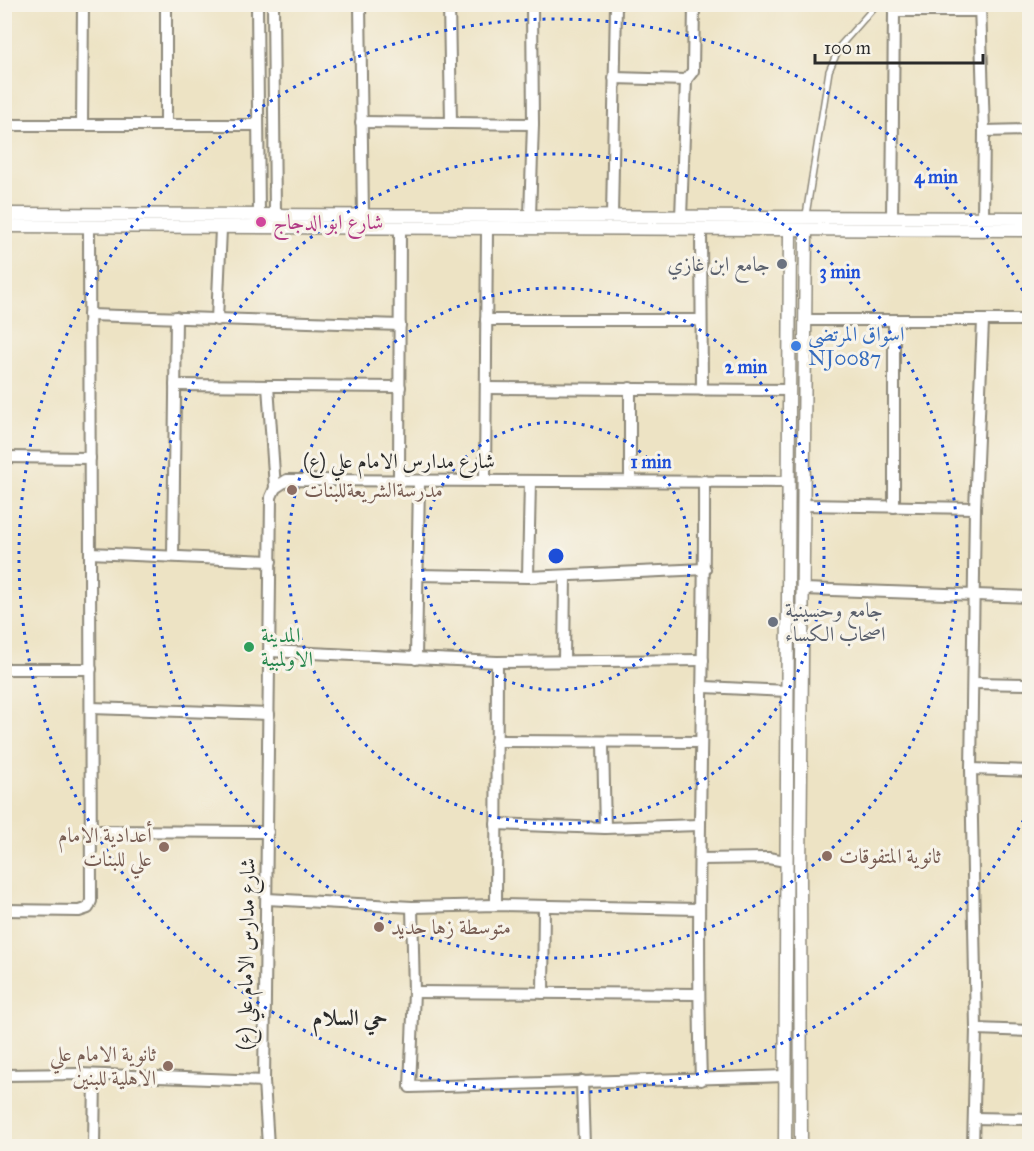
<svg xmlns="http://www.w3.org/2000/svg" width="1034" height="1151" font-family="'IM FELL Great Primer',Amiri,serif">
<rect width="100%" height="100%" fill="#f7f3e8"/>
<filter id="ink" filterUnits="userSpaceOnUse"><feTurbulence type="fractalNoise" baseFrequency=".0167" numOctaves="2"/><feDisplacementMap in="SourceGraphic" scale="12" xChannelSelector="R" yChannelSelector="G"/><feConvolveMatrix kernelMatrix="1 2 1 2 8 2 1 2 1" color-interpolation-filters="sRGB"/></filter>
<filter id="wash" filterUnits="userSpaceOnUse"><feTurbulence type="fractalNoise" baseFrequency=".008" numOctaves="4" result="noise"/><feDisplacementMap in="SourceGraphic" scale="24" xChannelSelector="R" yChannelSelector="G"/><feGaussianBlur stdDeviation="1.35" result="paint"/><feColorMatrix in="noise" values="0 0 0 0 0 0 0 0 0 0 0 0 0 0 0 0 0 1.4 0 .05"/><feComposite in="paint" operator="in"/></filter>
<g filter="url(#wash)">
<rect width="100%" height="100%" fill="#ede3c4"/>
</g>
<g filter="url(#ink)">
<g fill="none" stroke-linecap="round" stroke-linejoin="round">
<g stroke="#8c8778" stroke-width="8">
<path id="service" d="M806 215 829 71 840 46 877 4"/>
</g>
<g stroke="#8c8778" stroke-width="14">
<g id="minor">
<path d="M257 4 259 215"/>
<path d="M273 4 275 214"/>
<path d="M360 4 363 216"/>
<path d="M449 4 451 123"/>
<path d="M980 4 984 131 983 217"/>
<path d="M614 78 686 80 693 71 694 4"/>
<path d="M361 122 533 124"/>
<path d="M4 125H256"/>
<path d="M82 125 83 4"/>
<path d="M166 125V4"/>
<path d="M984 131 1030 130"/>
<path d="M530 216 533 124 532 4"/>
<path d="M612 216 616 4"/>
<path d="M892 216 894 11H980"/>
<path d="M681 217 686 80"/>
<path d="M701 230 702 390"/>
<path d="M89 315 400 325"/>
<path d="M217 320 221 229"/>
<path d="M486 320H701"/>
<path d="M805 320H1030"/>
<path d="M175 385 400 387"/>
<path d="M268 386 275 488"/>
<path d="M486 388 789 390"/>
<path d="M4 457 90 458"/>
<path d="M399 481 400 229"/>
<path d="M485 481 487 229"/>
<path d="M630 481V388"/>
<path d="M803 505 975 508 971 769 976 1029 973 1146"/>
<path d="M894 507V320"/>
<path d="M975 508 983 321"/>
<path d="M90 553 271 561"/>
<path d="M173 556 176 317"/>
<path d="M417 575 528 577 705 569"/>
<path d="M528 577 530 481"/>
<path d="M803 589 1030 597"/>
<path d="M270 651 497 662 703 660"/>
<path d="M416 659 419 481"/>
<path d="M564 661 565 576"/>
<path d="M4 669H91"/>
<path d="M973 683 1030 684"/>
<path d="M705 687 788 691"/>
<path d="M91 708 269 714"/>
<path d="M496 741 701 742"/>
<path d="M603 744 605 828"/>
<path d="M971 769 1030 771"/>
<path d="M496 824 605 828 699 825"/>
<path d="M90 831 268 832"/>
<path d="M700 859 768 858 786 861"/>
<path d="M267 899 412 907 496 905 699 909"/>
<path d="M496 905 497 662"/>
<path d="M412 907 414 992 410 1087 785 1076"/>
<path d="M4 910 79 911 88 908 91 901 89 226"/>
<path d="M414 992 698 994"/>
<path d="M543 993 544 906"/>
<path d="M976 1029 1030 1031"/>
<path d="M4 1075 79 1074 264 1081"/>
<path d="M701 1080C695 880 705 681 704 481"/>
<path d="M582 1081 584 1146"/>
<path d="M974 1118 1030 1119"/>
<path d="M94 1146 95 1075"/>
<path d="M268 1146 264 1081 271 497 275 488 287 480 789 482"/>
</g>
</g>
<g stroke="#8c8778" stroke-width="15">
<g id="tertiary">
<path d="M4 214 1030 218"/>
<path d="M4 226 1030 230"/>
<path d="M785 1146 790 230"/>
<path d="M801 1146 800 874 806 230"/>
</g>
</g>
<use href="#service" stroke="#fff" stroke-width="5"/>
<use href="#minor" stroke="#fff" stroke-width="10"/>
<use href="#tertiary" stroke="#fff" stroke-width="12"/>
</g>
</g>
<g fill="none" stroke="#1d4ed8" stroke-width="3" stroke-dasharray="3 6">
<circle cx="556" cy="556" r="134"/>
<circle cx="556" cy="556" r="268"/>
<circle cx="556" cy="556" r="402"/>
<path d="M1028 812A537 537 0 1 1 1028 300"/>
</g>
<circle fill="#d1479c" stroke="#f7f3e8" stroke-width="2" cx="261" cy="222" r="6"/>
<g fill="#6b7280" stroke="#f7f3e8" stroke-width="2">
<circle cx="782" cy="264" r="6"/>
<circle cx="773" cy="622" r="6"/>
</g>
<circle fill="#3f7fe0" stroke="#f7f3e8" stroke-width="2" cx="796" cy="346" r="6"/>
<g fill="#8d6e63" stroke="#f7f3e8" stroke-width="2">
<circle cx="292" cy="490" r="6"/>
<circle cx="164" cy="847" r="6"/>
<circle cx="827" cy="856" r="6"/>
<circle cx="379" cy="927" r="6"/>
<circle cx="168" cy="1066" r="6"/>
</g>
<circle fill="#2e9e5b" stroke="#f7f3e8" stroke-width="2" cx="249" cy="647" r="6"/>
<g text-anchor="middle" stroke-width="6" stroke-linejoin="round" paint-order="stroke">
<g font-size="21" fill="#b23c85" stroke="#f7f3e8" text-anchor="start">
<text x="273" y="229">شارع ابو الدجاج</text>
</g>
<g font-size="21" fill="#5b616d" stroke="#f7f3e8" text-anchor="end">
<text x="770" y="271">جامع ابن غازي</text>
<text x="785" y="617" text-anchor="start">جامع وحسينية<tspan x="785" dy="24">اصحاب الكساء</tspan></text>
</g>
<g font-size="21" fill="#366cbe" stroke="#f7f3e8" text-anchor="start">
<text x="808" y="341">اسواق المرتضى<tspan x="808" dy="24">NJ0087</tspan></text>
</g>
<g font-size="21" fill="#2b2b2b" stroke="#f7f3e8">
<text x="399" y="468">شارع مدارس الامام علي (ع)</text>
<text transform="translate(246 954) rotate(-89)" y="7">شارع مدارس الامام علي (ع)</text>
</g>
<g font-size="21" fill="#785e54" stroke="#f7f3e8" text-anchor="start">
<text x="304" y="497">مدرسةالشريعةللبنات</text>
<text x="152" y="842" text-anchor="end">أعدادية الامام<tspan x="152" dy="24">علي للبنات</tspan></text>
<text x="839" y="863">ثانوية المتفوقات</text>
<text x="391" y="934">متوسطة زها حديد</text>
<text x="156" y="1061" text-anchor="end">ثانوية الامام علي<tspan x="156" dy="24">الاهلية للبنين</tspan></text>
</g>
<g font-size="21" fill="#27864d" stroke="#f7f3e8" text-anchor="start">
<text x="261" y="642">المدينة<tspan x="261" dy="24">الاولمبية</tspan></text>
</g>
<g font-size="22" font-weight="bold" fill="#2b2b2b" stroke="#f7f3e8">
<text x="350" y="1025">حي السلام</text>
</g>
</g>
<circle cx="556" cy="556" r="9" fill="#1d4ed8" stroke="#f7f3e8" stroke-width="3"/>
<g font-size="18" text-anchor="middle" font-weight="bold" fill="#1d4ed8" stroke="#f7f3e8" stroke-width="6" stroke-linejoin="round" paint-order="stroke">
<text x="936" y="183">4 min</text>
<text x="840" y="278">3 min</text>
<text x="746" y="373">2 min</text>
<text x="651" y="468">1 min</text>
</g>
<rect width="1034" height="1151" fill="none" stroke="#f7f3e8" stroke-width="24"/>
<path d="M815 54v9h168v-9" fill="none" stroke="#2b2b2b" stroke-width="3"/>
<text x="824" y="54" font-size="18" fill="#2b2b2b" stroke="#f7f3e8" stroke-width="4.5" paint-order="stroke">100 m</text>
</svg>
